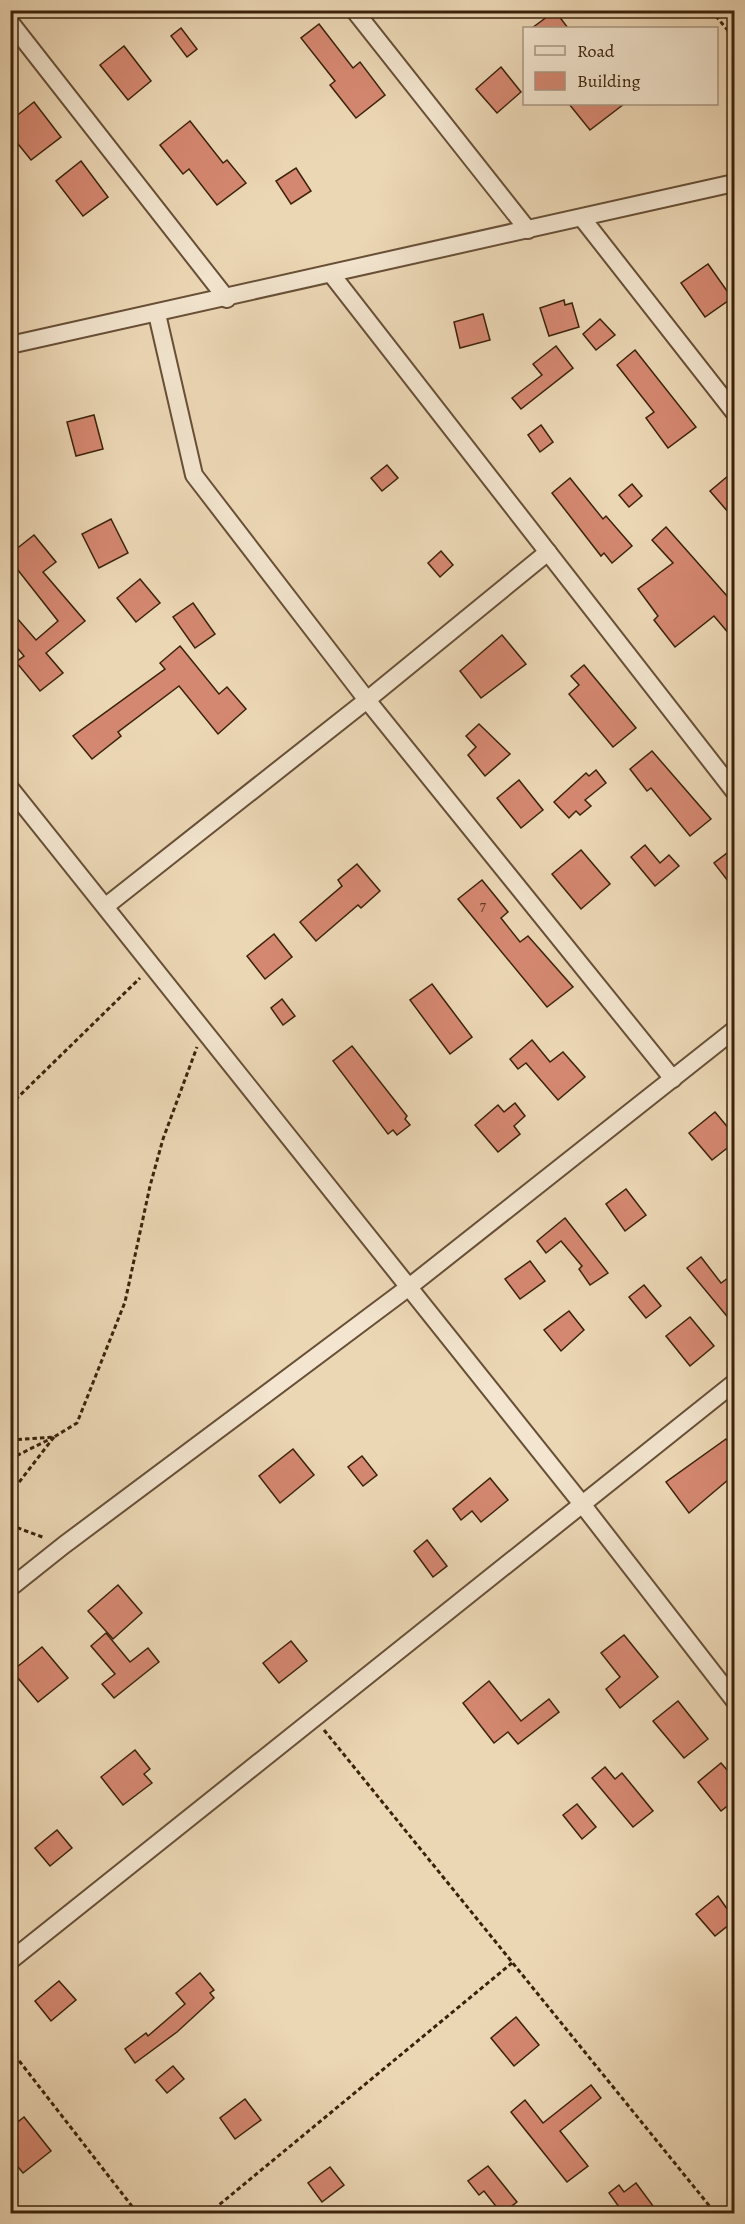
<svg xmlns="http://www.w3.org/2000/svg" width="745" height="2224" font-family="Alegreya,serif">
<rect width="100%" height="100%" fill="#ecd7b5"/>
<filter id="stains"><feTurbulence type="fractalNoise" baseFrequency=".00333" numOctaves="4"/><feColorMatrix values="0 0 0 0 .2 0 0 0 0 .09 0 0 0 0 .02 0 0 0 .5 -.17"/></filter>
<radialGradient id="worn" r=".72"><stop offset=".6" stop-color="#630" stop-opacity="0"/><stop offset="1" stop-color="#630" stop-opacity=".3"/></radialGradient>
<g fill="#d58871" stroke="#3b220b" stroke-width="1.5">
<path d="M555 11 568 28H532Z"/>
<path d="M319 24 353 68 360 62 385 95 356 118 330 85 335 81 301 38Z"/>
<path d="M181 28 197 49 187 57 171 36Z"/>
<path d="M124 46 151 81 128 100 100 65Z"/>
<path d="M501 67 521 92 497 113 476 89Z"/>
<path d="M34 102 61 137 31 160 10 134V121Z"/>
<path d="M569 104H624L590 130Z"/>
<path d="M190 121 223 163 227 160 246 183 217 205 189 169 183 174 160 145Z"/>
<path d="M81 161 108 197 83 216 56 181Z"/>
<path d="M296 168 311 191 291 204 276 181Z"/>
<path d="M708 264 732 298 705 317 681 283Z"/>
<path d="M564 300 565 305 572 303 579 327 549 336 540 308Z"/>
<path d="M483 314 490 340 460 348 454 322Z"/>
<path d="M600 319 615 335 596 350 583 334Z"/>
<path d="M556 346 573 368 521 409 512 398 542 375 533 364Z"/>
<path d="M635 350 696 427 668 448 646 418 654 412 617 365Z"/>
<path d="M94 415 103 449 76 456 67 422Z"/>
<path d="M541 425 553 442 540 452 528 435Z"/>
<path d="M387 465 398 478 382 491 371 478Z"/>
<path d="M735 470V520L710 491Z"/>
<path d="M570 478 603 519 606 516 632 546 612 563 604 553 601 556 552 493Z"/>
<path d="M632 484 642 496 629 507 619 495Z"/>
<path d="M111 519 128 553 99 568 82 534Z"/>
<path d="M666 527 735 605V641L714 616 675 647 654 620 658 616 638 589 673 563 652 540Z"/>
<path d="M34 535 56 562 43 572 85 621 46 653 63 673 40 691 16 662 24 656 10 639V610L36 640 58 621 10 560V554Z"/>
<path d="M441 551 453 565 440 577 428 563Z"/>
<path d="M140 579 160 603 136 622 117 598Z"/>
<path d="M193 603 215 634 195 648 173 617Z"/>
<path d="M502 635 526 664 481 698 460 671Z"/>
<path d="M180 646 219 694 227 687 246 709 218 734 179 686 118 732 121 736 92 759 73 736 165 669 160 663Z"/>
<path d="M584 665 636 728 613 747 569 694 579 685 571 676Z"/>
<path d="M479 724 510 754 485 776 468 755 476 747 466 736Z"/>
<path d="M652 751 711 819 690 836 651 788 647 791 630 769Z"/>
<path d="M596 770 606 783 585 800 591 806 580 815 576 811 569 818 554 802 586 773 589 776Z"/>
<path d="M519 780 543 810 521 828 497 798Z"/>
<path d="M645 845 660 863 669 855 679 866 655 886 631 857Z"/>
<path d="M735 847V890L714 863Z"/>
<path d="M581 850 610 884 581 909 552 874Z"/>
<path d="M357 864 380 891 361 908 358 905 316 941 300 922 342 886 338 880Z"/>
<path d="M482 880 508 912 501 918 520 942 528 936 573 987 547 1007 458 899Z"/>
<path d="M274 934 292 957 265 979 247 956Z"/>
<path d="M432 984 472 1037 450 1054 410 1000Z"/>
<path d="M282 999 295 1016 283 1025 271 1008Z"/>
<path d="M532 1040 550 1062 563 1052 585 1077 558 1100 526 1063 518 1069 510 1059Z"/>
<path d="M352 1046 407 1116 405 1119 410 1125 397 1135 393 1130 388 1134 333 1061Z"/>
<path d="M515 1103 525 1116 514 1126 520 1134 498 1152 475 1125 498 1105 504 1112Z"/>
<path d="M715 1112 735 1136V1142L712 1160 689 1133Z"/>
<path d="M626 1189 646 1215 625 1231 606 1204Z"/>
<path d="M565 1218 608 1273 590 1285 579 1269 582 1266 561 1241 546 1253 537 1241Z"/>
<path d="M701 1257 721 1283 735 1273V1326L687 1268Z"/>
<path d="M530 1261 545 1281 520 1299 505 1279Z"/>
<path d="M644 1285 661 1306 646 1318 629 1297Z"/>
<path d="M569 1311 584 1330 561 1351 544 1330Z"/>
<path d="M690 1317 714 1346 690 1366 666 1336Z"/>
<path d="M726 1439 735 1451V1474L689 1513 666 1482Z"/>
<path d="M293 1449 314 1475 280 1503 259 1476Z"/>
<path d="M362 1456 377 1475 363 1486 348 1467Z"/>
<path d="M490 1478 508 1500 481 1522 472 1511 461 1520 453 1509Z"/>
<path d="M427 1540 447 1566 433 1577 414 1551Z"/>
<path d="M118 1585 142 1613 113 1639 88 1611Z"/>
<path d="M106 1633 130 1662 148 1648 159 1662 114 1698 102 1684 115 1674 91 1646Z"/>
<path d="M624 1635 658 1677 620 1708 606 1689 620 1677 601 1653Z"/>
<path d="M291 1641 307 1661 279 1683 263 1663Z"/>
<path d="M42 1647 68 1678 38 1702 12 1671Z"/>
<path d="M489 1681 521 1721 549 1699 559 1712 518 1744 508 1732 494 1743 463 1703Z"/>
<path d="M678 1701 708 1739 684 1758 653 1721Z"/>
<path d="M135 1750 150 1769 144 1774 152 1783 123 1805 101 1777Z"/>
<path d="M721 1763 735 1779V1800L721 1811 698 1782Z"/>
<path d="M605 1767 615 1779 622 1773 653 1811 633 1827 592 1778Z"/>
<path d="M577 1804 596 1827 582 1839 563 1815Z"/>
<path d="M57 1830 72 1848 50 1866 35 1848Z"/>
<path d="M718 1896 735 1920 715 1936 696 1914Z"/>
<path d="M200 1973 214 1990 210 1993 214 1998 177 2032 135 2063 125 2049 146 2033 148 2036 185 2004 176 1993Z"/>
<path d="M59 1981 76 2000 51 2021 35 2001Z"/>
<path d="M516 2017 539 2045 514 2066 491 2038Z"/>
<path d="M173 2066 184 2079 167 2093 156 2080Z"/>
<path d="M591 2085 601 2098 560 2131 588 2166 567 2182 511 2112 525 2100 543 2123Z"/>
<path d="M245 2099 261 2120 235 2139 220 2118Z"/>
<path d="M24 2117 51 2151 23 2173 10 2157V2128Z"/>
<path d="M488 2166 517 2202 512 2206 518 2214H502L484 2191 479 2195 468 2181Z"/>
<path d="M330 2167 344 2185 322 2202 308 2183Z"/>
<path d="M636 2183 659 2214H624L609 2193 619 2185 624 2192Z"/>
</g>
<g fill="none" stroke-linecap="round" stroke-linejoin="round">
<g stroke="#674f36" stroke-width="20">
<g id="street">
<path d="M354 10 528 230"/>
<path d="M10 22 227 299"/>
<path d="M582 218 734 412"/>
<path d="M332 275 734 791"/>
<path d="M157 314 194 475 367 700 673 1079"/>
<path d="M10 345 734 183"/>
<path d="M10 788 582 1504 734 1700"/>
<path d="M106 906 367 700 548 552"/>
<path d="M10 1588 64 1545 409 1287 734 1030"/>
<path d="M10 1961 734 1383"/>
</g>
</g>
<g stroke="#3b220b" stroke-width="3" stroke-dasharray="4.5 3" stroke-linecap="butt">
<path d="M711 10 734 38"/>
<path d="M10 1105 140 978"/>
<path d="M10 1440 54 1437 77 1423 125 1302 150 1186 163 1139 197 1047"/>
<path d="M10 1459 52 1438"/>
<path d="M10 1494 54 1437"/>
<path d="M10 1525 45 1538"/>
<path d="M324 1730 716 2214"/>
<path d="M10 2049 138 2214"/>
<path d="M208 2214 512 1963"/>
</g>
<use href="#street" stroke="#f3e5cf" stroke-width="16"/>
</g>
<g text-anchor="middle" stroke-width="4.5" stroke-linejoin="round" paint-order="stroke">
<g font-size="15" fill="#623c24">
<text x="483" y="911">7</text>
</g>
</g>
<rect width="745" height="2224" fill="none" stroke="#ecd7b5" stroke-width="36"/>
<rect x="12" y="12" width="721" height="2200" fill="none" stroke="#3b220b" stroke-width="3"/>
<rect x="18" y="18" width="709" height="2188" fill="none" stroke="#3b220b" stroke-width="1.5"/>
<rect x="523" y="27" width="195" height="78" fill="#f3e5cf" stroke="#a99781" stroke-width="1.5"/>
<rect x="535" y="46" width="30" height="9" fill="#f3e5cf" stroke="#a99781" stroke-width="1.5"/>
<text x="577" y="57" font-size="18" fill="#3b220b">Road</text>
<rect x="535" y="72" width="30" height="18" fill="#d58871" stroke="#a99781" stroke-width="1.5"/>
<text x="577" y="87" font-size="18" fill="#3b220b">Building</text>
<rect width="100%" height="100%" filter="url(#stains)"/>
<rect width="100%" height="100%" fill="url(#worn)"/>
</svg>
